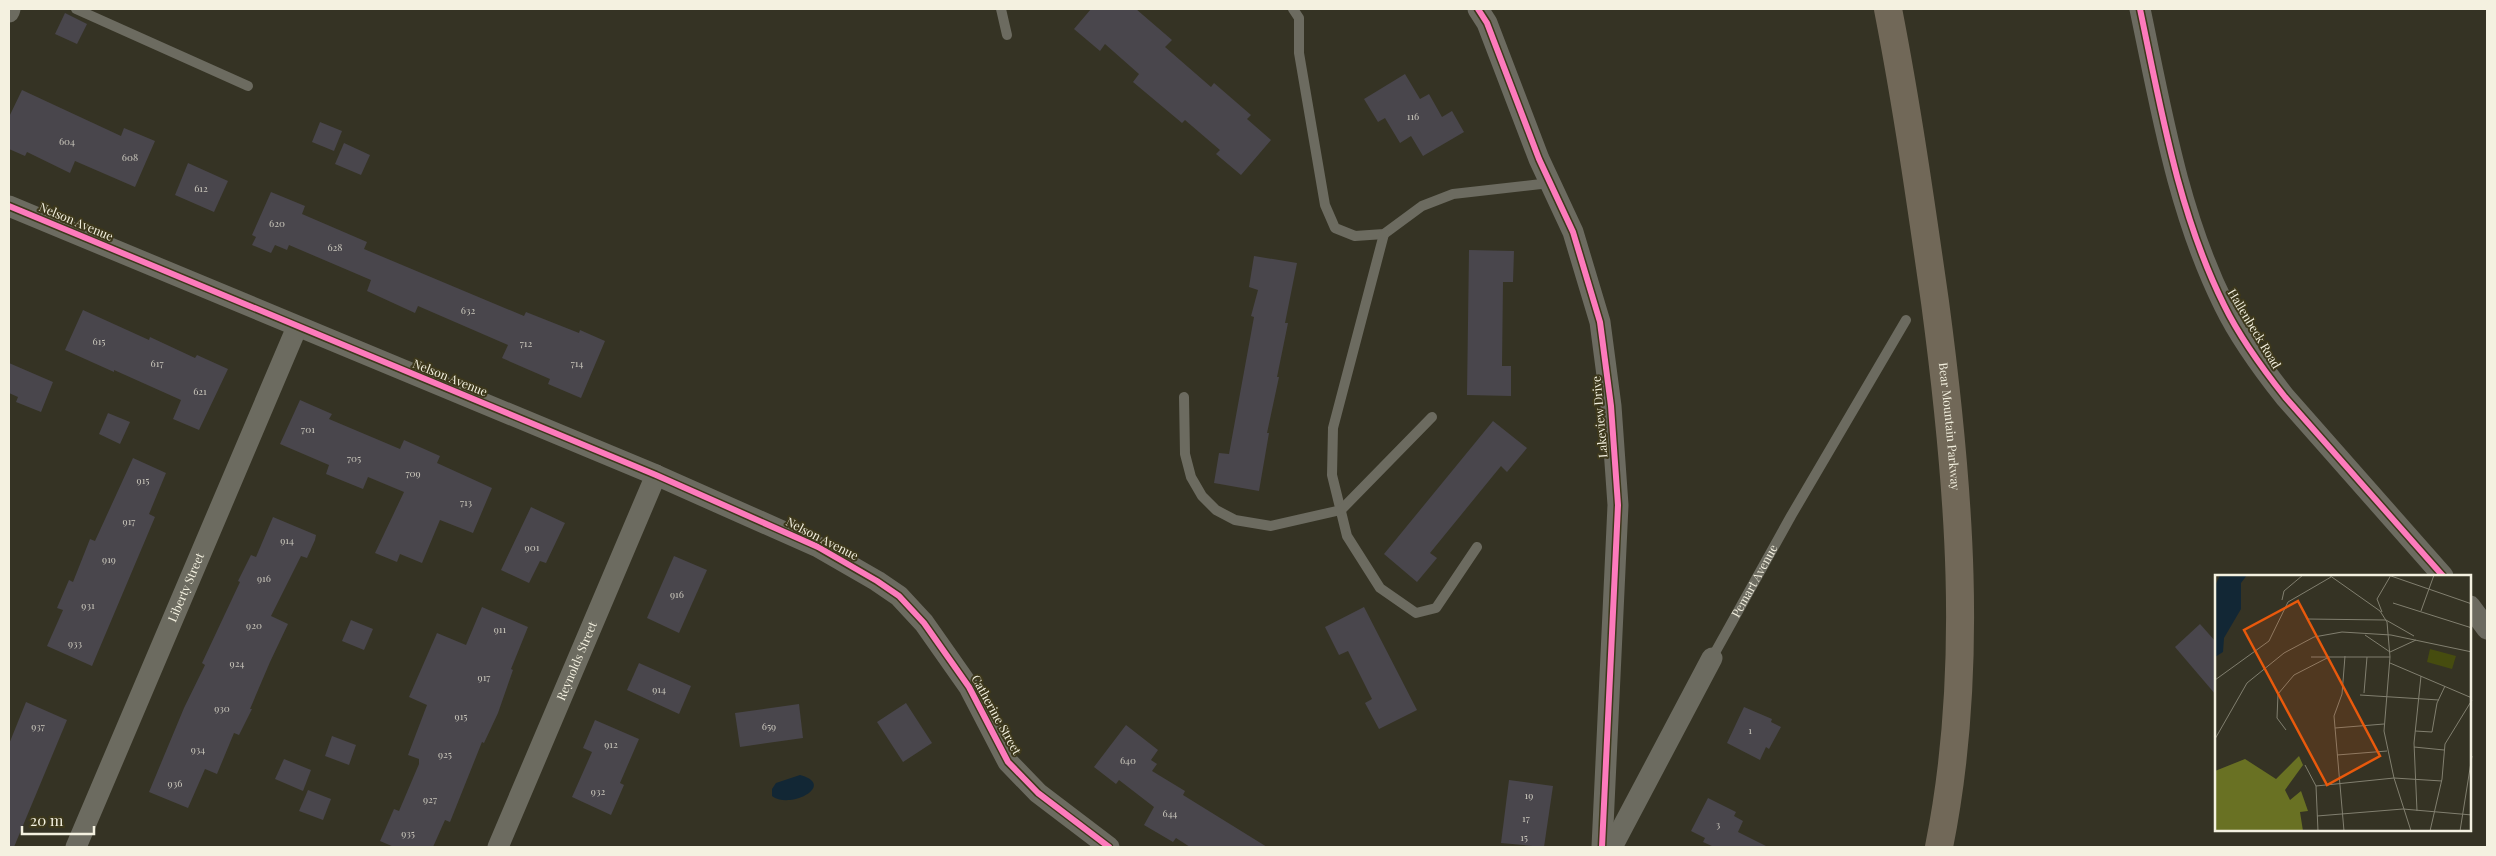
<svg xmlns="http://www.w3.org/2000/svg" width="2496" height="856" font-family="'Playfair Display',serif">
<rect width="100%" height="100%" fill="#353324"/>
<path fill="#122735" d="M800 775C837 785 790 810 772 796V789L776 783Z"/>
<g fill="#49464c">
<path d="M1091 9H1136L1172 40 1165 47 1211 87 1214 83 1251 115 1247 119 1271 140 1241 175 1216 154 1220 150 1185 120 1182 123 1133 82 1139 74 1105 44 1100 51 1074 29Z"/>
<path d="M65 13 87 24 77 44 55 34Z"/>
<path d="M1405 74 1420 99 1429 94 1442 117 1452 111 1464 132 1423 156 1411 136 1400 143 1385 118 1378 122 1364 99Z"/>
<path d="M22 90 121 136 124 128 155 141 135 187 75 161 70 173 27 152 25 156 9 149V117Z"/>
<path d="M320 122 342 131 334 151 312 142Z"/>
<path d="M344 143 370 155 361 175 335 164Z"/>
<path d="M188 163 228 181 214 212 175 195Z"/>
<path d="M271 192 305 206 302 214 367 242 364 249 524 316 526 312 579 333 580 330 605 341 581 398 548 384 550 379 502 358 508 345 418 306 415 313 367 291 371 280 289 245 287 250 275 245 271 253 252 245 256 237 252 235Z"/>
<path d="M1469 250 1514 251 1513 282H1503L1502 366H1511V396L1467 395Z"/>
<path d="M1254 256 1297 263 1285 323H1288L1277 377H1279L1267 433H1269L1259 491 1214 483 1219 453 1229 454 1254 317 1251 316 1258 290 1249 287Z"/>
<path d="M83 310 149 340 150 337 195 358 197 355 228 369 199 430 173 419 181 400 114 370V372L65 350Z"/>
<path d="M9 363 53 382 41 412 16 402 18 397 9 393Z"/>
<path d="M300 400 332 414 329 419 400 449 404 440 440 456 437 463 492 488 473 533 440 520 422 563 400 554 397 562 375 553 404 492 368 477 363 489 326 474 329 465 280 444Z"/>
<path d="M108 413 130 422 120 444 99 434Z"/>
<path d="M1493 421 1527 448 1507 472 1501 466 1430 553 1437 558 1417 582 1384 554Z"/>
<path d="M133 458 166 473 149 514 155 517 92 666 47 646 63 610 57 608 69 580 73 582 90 539 95 541Z"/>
<path d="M531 507 565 523 546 563 540 561 529 583 501 570Z"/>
<path d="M273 517 316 535 315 540 307 558 301 556 271 616 288 624 270 662 250 709H252L239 735 234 733 217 774 205 769 188 808 149 792 184 708 205 665 202 663 240 582 238 581 251 555 256 557Z"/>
<path d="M674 556 707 570 679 633 647 618Z"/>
<path d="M482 607 528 627 511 669 513 670 498 713 484 743 482 742 450 822 445 820 433 847H394L380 841 394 809 399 811 419 764V759L408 755 427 705 409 697 437 633 466 645Z"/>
<path d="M1364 607 1417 710 1379 729 1365 703 1372 699 1348 651 1339 655 1325 627Z"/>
<path d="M351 620 373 629 364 650 342 641Z"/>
<path d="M2200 624 2216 642V695L2175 647Z"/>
<path d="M639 663 691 686 679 714 627 690Z"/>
<path d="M26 702 67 720 14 847H9V744Z"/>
<path d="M906 703 932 743 903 762 877 722Z"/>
<path d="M799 704 803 738 740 747 735 713Z"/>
<path d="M1744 707 1772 719 1771 722 1781 727 1769 749 1766 747 1760 760 1727 743Z"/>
<path d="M595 720 639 739 620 783 624 785 611 815 572 797 592 752 583 748Z"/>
<path d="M1126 725 1158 750 1151 760 1157 764 1152 771 1185 791 1183 795 1267 847H1190L1176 838 1173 842 1144 825 1154 807 1119 780 1116 784 1094 767Z"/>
<path d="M332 736 356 745 349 765 325 756Z"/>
<path d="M284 759 311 770 303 791 275 779Z"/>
<path d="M1509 780 1553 786 1544 847 1501 843Z"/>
<path d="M308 790 331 799 323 820 299 811Z"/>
<path d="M1708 798 1736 812 1734 816 1743 821 1738 832 1768 847H1714L1703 842 1705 838 1691 831Z"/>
</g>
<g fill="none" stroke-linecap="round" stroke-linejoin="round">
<g stroke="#6c6b60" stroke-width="10">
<path d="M76 9 248 86"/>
<path d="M1001 9 1007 35"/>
<path d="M1293 9 1299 18V53L1325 205 1335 228 1355 236 1384 234 1422 206 1453 194 1550 183"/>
<path d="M1384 234 1333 428 1332 475 1347 536 1380 588 1416 613 1436 608 1477 547"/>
<path d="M1184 397 1185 454 1191 477 1202 496 1216 510 1235 520 1271 526 1341 510 1432 417"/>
<path id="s1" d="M1712 658 1791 516 1906 320"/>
</g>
<g stroke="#6c6b60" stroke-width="21">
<path d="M1478 9 1487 23 1539 159 1573 232 1600 322 1611 406 1618 505 1602 847"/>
<path d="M2140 9C2161 109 2178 212 2224 305 2240 338 2262 368 2285 397L2443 576"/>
<path d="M9 12 10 9"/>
<path d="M9 206 656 475 818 547 877 581 899 596 924 623 969 687 1008 762 1038 793 1109 847"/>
<path d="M2470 606 2487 629"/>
<path id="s2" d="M76 847 297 327"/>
<path id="s3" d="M498 847 656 475"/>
<path d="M1612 847 1712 658"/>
</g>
<path stroke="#716858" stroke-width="28" id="s4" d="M1888 9C1907 106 1921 204 1935 302 1959 482 1975 668 1939 847"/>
<g stroke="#3d381c" stroke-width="9">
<g id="cycleway">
<path d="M1478 9 1487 23 1539 159 1573 232 1600 322 1611 406 1618 505 1602 847"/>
<path d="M2140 9C2161 109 2178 212 2224 305 2240 338 2262 368 2285 397L2443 576"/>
<path d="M9 206 656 475 818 547 877 581 899 596 924 623 969 687 1008 762 1038 793 1109 847"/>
</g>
</g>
<use href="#cycleway" stroke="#fd7abc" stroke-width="6"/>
</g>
<g text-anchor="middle" stroke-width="4" stroke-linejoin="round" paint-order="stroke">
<g font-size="10" fill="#c9c6bb">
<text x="1413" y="120">116</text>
<text x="67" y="145">604</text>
<text x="130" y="161">608</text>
<text x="201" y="192">612</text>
<text x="277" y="227">620</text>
<text x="335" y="251">628</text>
<text x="468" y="314">632</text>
<text x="99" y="345">615</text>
<text x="526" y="347">712</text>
<text x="157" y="367">617</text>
<text x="577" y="367">714</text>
<text x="200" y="395">621</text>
<text x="308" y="433">701</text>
<text x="354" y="462">705</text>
<text x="413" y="477">709</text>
<text x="143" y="484">915</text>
<text x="466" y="506">713</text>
<text x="129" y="525">917</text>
<text x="287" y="544">914</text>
<text x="532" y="551">901</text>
<text x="109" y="563">919</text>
<text x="264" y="582">916</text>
<text x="677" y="598">916</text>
<text x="88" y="609">931</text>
<text x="254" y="629">920</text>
<text x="500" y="633">911</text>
<text x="75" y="647">933</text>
<text x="237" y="667">924</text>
<text x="484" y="681">917</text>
<text x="659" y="693">914</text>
<text x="222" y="712">930</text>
<text x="461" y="720">915</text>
<text x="38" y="730">937</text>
<text x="769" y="730">659</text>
<text x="1750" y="734">1</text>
<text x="611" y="748">912</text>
<text x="198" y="753">934</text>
<text x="445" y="758">925</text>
<text x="1128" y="764">640</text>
<text x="175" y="787">936</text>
<text x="598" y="795">932</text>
<text x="1529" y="799">19</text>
<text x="430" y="803">927</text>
<text x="1170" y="817">644</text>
<text x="1526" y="822">17</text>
<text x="1718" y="828">3</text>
<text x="408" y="837">935</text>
<text x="1524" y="841">15</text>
</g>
<g font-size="12" fill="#f4f1e0" stroke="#3d381c">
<text transform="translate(76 222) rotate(23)" y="4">Nelson Avenue</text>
<text transform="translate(2254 329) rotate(59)" y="4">Hallenbeck Road</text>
<text transform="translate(450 378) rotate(22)" y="4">Nelson Avenue</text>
<text transform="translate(1600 417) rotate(-95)" y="4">Lakeview Drive</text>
<text dy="4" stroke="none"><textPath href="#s4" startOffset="422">Bear Mountain Parkway</textPath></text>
<text transform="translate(822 539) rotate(27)" y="4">Nelson Avenue</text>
<text dy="4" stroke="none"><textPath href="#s1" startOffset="88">Pemart Avenue</textPath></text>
<text dy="4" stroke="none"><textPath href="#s2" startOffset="282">Liberty Street</textPath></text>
<text dy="4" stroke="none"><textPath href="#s3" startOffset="202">Reynolds Street</textPath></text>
<text transform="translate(996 715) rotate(61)" y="4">Catherine Street</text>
</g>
</g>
<g transform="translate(2215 575)">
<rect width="256" height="256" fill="#353324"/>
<path d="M215 74 241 81 237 94 212 87Z" fill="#464c0f"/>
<path d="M84 181 88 190 70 215 75 225 86 216 93 236 85 237 88 256H0V196L30 184 61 204Z" fill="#697123"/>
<path d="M5 0H32L26 8V34L9 63 8 77 0 82V11Z" fill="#122735"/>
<path fill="none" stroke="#817f6f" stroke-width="1" d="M114 0 165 36 172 47 175 82 169 156 179 203 196 256M176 1 257 29M67 25 69 16 88 0M178 28 257 53M206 36 219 0M167 37 162 24 176 0M92 44 171 45M171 45 199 61M150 60 175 77 201 65M96 82H175M175 88 257 123M0 105 54 66 73 27 116 2M149 118 152 82M145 120 224 125M120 153 169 149M71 155 62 143 63 119 79 100 114 82M200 156 217 157 222 128 230 111M0 164 32 108 69 78 99 62 127 57 176 60 257 77M199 172 229 175M122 180 172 176M90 190 101 211 103 256M101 211 179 203 227 206M202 236 199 168 206 101M102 241 188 234 257 240M129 256 119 141 127 119 130 81M215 256 227 204 230 169 257 125M245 256 257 181"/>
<path fill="#e8590c" fill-opacity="0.15" stroke="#e8590c" stroke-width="2.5" d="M83 26 165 181 112 210 29 55Z"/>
<rect width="256" height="256" fill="none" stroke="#f4f1e0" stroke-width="2.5"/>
</g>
<rect width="2496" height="856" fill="none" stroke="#f4f1e0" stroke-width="20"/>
<path d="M22 826v8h72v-8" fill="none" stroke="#f4f1e0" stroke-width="2.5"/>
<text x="30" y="826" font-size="15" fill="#f4f1e0" stroke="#3d381c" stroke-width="4" paint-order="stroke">20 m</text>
</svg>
